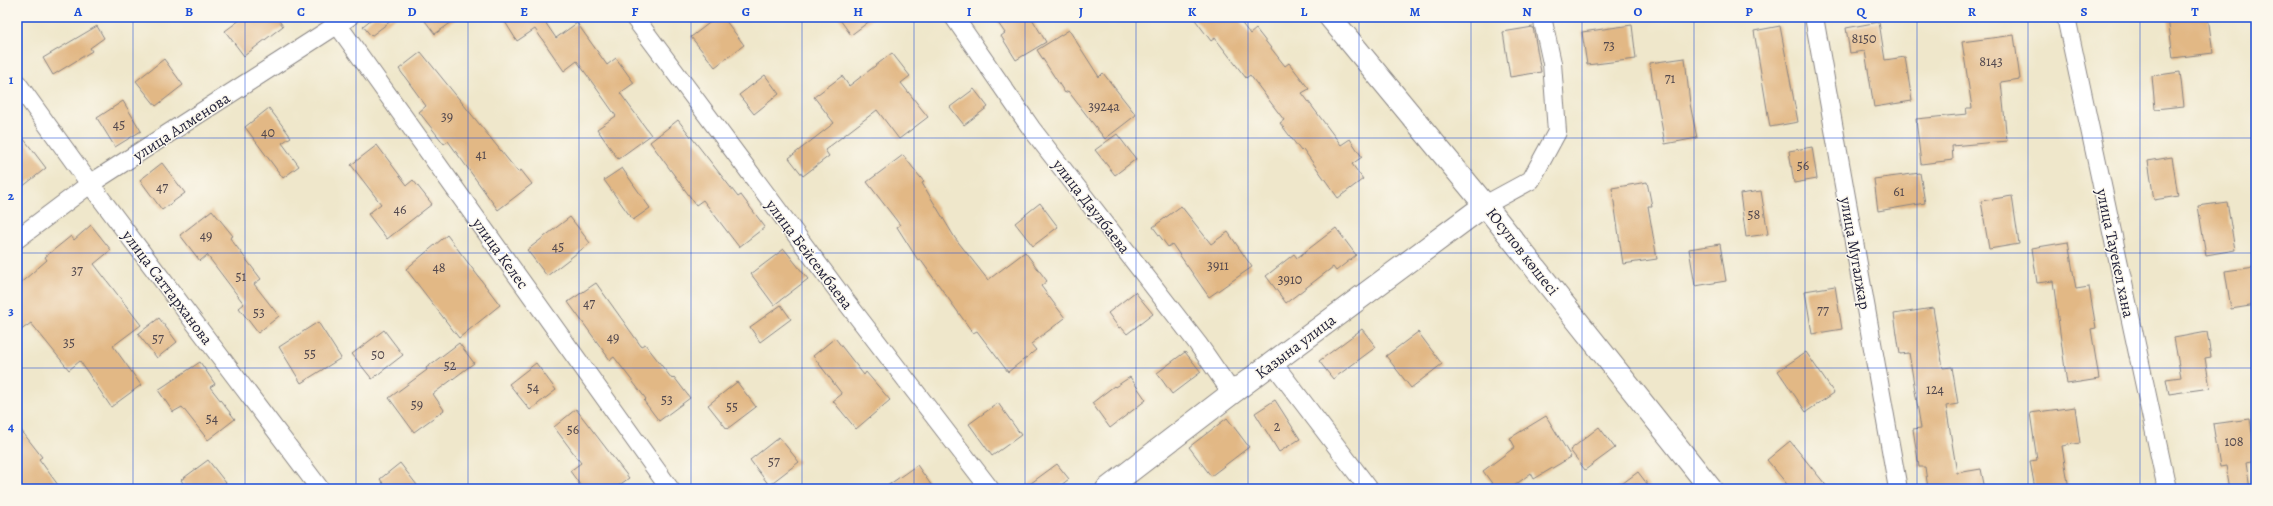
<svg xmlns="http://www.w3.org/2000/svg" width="2273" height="506" font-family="Alegreya,serif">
<rect width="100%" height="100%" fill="#fbf7ec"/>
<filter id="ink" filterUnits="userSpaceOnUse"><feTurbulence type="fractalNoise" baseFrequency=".025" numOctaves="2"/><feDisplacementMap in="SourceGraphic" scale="8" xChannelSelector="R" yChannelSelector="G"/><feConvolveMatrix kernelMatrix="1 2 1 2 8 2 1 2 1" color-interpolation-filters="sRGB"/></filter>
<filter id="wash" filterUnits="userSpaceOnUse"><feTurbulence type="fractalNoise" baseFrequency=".012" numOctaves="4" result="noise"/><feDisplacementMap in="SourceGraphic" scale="16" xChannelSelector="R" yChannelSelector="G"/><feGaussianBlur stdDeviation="0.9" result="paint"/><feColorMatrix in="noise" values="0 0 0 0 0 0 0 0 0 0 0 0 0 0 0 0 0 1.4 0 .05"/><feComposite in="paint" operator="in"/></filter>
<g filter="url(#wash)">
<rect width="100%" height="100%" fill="#efe7cb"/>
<g id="blocks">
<g fill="#e2b885">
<path d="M244 17H276L283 26 244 56 225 31Z"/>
<path d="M374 17H396L371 36 363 26Z"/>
<path d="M422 17H459L435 34Z"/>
<path d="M502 17H553L545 22 556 38 577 23 607 65 616 58 634 83 620 93 651 135 618 159 597 129 616 116 577 61 564 71 535 29 517 41Z"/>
<path d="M717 17H723L744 45 715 67 691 37Z"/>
<path d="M838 17H875L851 35Z"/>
<path d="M994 17H1031L1046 42 1016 60 1001 36 1005 33Z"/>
<path d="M1193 17H1237L1250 34 1256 29 1285 66 1289 63 1309 89 1302 93 1341 145 1350 139 1362 157 1352 164 1363 179 1338 198 1303 149 1301 151 1280 123 1284 120 1250 75 1246 78 1215 38 1211 41Z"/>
<path d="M2168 17H2208L2213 53 2173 58Z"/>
<path d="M1879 22 1885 60 1905 57 1912 101 1874 107 1865 51 1850 53 1846 28Z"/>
<path d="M1632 25 1636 59 1587 65 1582 32Z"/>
<path d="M97 26 104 38 90 48 92 51 53 75 43 58Z"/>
<path d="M1780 26 1798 122 1770 127 1754 31Z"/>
<path d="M1533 27 1541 72 1510 77 1503 32Z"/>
<path d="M1069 30 1099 77 1103 73 1136 115 1105 139 1068 91 1065 93 1037 50Z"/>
<path d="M2014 35 2020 79 2001 82 2007 141 1952 146 1953 160 1921 164 1916 119 1967 114 1966 108H1972L1962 42Z"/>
<path d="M421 52 518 172 521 170 532 184 498 210 448 141 444 144 419 112 426 106 399 69Z"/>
<path d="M892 53 910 76 901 83 928 117 899 139 877 110 825 150 829 156 803 176 789 158 834 123 814 97 842 76 849 86Z"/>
<path d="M1685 58 1690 104 1697 138 1665 144 1657 98H1655L1650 63Z"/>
<path d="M164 59 183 85 156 106 136 81Z"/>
<path d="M2180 72 2184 106 2155 109 2152 76Z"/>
<path d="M765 75 779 94 754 114 739 95Z"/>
<path d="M974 89 988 107 964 125 950 107Z"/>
<path d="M123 101 141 131 115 147 97 118Z"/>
<path d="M269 108 291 137 282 143 299 166 283 178 245 127Z"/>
<path d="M678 120 738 197 741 195 765 227 739 247 703 200 696 205 650 142Z"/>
<path d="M17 130 46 168 17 191Z"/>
<path d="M1117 134 1136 159 1115 175 1095 150Z"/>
<path d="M377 145 407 185 413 180 432 204 387 239 368 214 381 204 351 165Z"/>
<path d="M1812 147 1817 179 1794 183 1789 151Z"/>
<path d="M903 155 924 182 922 183 955 238 988 280 1025 252 1047 281 1041 286 1065 318 1031 344 1036 350 1008 372 977 331 973 333 920 259 918 260 897 227 900 225 867 182Z"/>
<path d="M2172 157 2178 196 2154 200 2148 161Z"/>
<path d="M162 163 185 193 162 210 140 180Z"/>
<path d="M622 168 650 208 633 220 604 180Z"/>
<path d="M1920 173 1925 203 1878 211 1874 179Z"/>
<path d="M1647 182 1652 206H1648L1657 259 1623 264 1612 188Z"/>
<path d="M1761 191 1768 234 1746 237 1740 194Z"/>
<path d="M2012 196 2019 244 1989 249 1981 201Z"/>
<path d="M2227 202 2235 250 2206 255 2198 206Z"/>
<path d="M1040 203 1058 227 1033 246 1015 223Z"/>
<path d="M1181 206 1211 244 1228 232 1252 267 1209 297 1172 244 1168 247 1153 227Z"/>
<path d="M212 210 233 236 230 238 261 279 254 284 279 316 258 333 239 308 244 304 207 255 200 261 180 235Z"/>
<path d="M570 217 590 243 547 276 527 250Z"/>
<path d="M91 225 111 250 94 264 141 325 113 346 141 385 111 407 80 361 69 370 31 323 17 333V286L47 260 45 257 71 236 74 240Z"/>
<path d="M1336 228 1356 255 1336 271 1333 267 1286 303 1266 276 1294 254 1297 258Z"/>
<path d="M447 235 500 305 459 338 406 269Z"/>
<path d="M2068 242 2076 289 2089 287 2096 328 2091 329 2099 379 2067 384 2053 281 2037 283 2032 248Z"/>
<path d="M1720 244 1726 281 1695 286 1689 249Z"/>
<path d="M784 249 808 279 774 305 751 274Z"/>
<path d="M2255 267 2256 305 2231 309 2225 271Z"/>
<path d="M596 283 641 346 645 344 672 379 674 377 690 398 659 421 644 401 646 399 614 357 610 360 568 302Z"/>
<path d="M1835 286 1842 329 1812 334 1805 291Z"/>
<path d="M1135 292 1153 314 1127 334 1121 327 1119 328 1108 313Z"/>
<path d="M781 305 791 319 760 342 750 327Z"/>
<path d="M1933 308 1943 368 1952 367 1958 404 1946 406 1957 473 1981 469 1985 489H1928L1925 467H1919L1913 429 1921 428 1909 353 1900 354 1894 314Z"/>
<path d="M159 318 177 342 157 358 138 334Z"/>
<path d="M318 322 341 358 301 383 279 347Z"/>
<path d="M1362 329 1376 347 1333 379 1319 361Z"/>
<path d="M384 330 403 355 372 379 352 354Z"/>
<path d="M1418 332 1442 364 1411 388 1386 356Z"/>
<path d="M2207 332 2211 357 2205 358 2210 388 2169 394 2166 379 2181 377 2174 338Z"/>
<path d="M835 338 864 375 866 372 890 400 856 429 833 401 842 394 813 356Z"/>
<path d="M459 343 474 363 433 394 444 410 414 432 389 398 427 370 426 368Z"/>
<path d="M1185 352 1201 372 1172 394 1157 373Z"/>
<path d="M1806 352 1834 393 1806 412 1778 371Z"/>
<path d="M200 362 215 384 210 387 235 419 208 440 182 407 173 412 158 390Z"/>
<path d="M536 363 556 390 530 410 509 384Z"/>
<path d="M1130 377 1146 400 1110 428 1092 403 1114 386 1115 387Z"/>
<path d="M737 382 756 407 727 429 708 405Z"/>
<path d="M1275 400 1300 439 1279 452 1255 413Z"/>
<path d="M998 403 1021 435 992 456 969 424Z"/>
<path d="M2075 407 2080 443 2062 446 2069 489H2035L2030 461 2037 460 2030 413Z"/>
<path d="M576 409 629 478 614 489H583L570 471 581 463 554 427Z"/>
<path d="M1546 416 1571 457 1534 479 1531 473 1510 489H1496L1483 471 1515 447 1510 438Z"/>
<path d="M1227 418 1249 447 1211 476 1189 447Z"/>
<path d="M2250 419 2256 458V461L2246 463 2250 489H2230L2226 466 2220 467 2213 424Z"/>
<path d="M17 425 42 457 39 459 61 489H23L17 480Z"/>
<path d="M1599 427 1615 448 1585 470 1570 450Z"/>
<path d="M779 437 799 462 769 485 750 460Z"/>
<path d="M1790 441 1829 489H1791L1767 460Z"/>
<path d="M208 460 226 483 218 489H187L181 480Z"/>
<path d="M400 463 420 489H387L380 479Z"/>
<path d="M1057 464 1069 479 1056 489H1023Z"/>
<path d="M917 465 934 489H883Z"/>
<path d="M1638 472 1651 489H1615Z"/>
</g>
</g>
</g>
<g filter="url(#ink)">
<use href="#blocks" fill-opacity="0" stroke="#888483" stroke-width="1"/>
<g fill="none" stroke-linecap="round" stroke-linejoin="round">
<g stroke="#888483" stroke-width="20">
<g id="minor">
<path d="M332 17 670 489"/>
<path d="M634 17 841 295 990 489"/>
<path d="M954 17 1031 128 1198 344 1232 393"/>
<path d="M1814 17 1898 489"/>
<path d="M2066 17 2167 489"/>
<path d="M17 83 90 184 320 489"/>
<path d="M1485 205 1531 180 1557 132 1552 63 1542 17"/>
<path d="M17 239 90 184 349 17"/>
<path d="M1273 363 1369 489"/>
</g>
</g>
<g stroke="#888483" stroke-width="24">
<g id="tertiary">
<path d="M1330 17 1485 205 1711 489"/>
<path d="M1107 489 1232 393 1485 205"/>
</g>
</g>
<use href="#minor" stroke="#fff" stroke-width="18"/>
<use href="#tertiary" stroke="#fff" stroke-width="22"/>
</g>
</g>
<path fill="none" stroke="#1d4ed8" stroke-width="1" stroke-opacity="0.55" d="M133 17V489M245 17V489M356 17V489M468 17V489M579 17V489M691 17V489M802 17V489M914 17V489M1025 17V489M1136 17V489M1248 17V489M1359 17V489M1471 17V489M1582 17V489M1694 17V489M1805 17V489M1917 17V489M2028 17V489M2140 17V489M17 138H2256M17 253H2256M17 368H2256"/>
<g text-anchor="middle" stroke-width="3" stroke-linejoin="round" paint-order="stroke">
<g font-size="14" fill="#52484e">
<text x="1864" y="43">8150</text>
<text x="1609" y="50">73</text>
<text x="1991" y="66">8143</text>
<text x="1670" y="83">71</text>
<text x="1104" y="111">3924а</text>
<text x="447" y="121">39</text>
<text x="119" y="129">45</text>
<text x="268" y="137">40</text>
<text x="481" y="159">41</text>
<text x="1803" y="170">56</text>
<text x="162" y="192">47</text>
<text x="1899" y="196">61</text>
<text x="400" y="214">46</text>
<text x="1754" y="219">58</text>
<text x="206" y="240">49</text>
<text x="558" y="251">45</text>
<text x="1218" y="270">3911</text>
<text x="439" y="272">48</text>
<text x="77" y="275">37</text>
<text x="241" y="281">51</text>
<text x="1290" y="284">3910</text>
<text x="589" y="308">47</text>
<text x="1823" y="315">77</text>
<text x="259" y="317">53</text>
<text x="613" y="342">49</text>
<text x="158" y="343">57</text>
<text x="69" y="347">35</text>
<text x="310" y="358">55</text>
<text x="378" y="359">50</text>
<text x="450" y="370">52</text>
<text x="533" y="392">54</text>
<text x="1935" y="394">124</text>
<text x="667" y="404">53</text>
<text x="417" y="409">59</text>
<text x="732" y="411">55</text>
<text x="212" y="423">54</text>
<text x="1277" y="431">2</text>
<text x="573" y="434">56</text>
<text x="2234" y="446">108</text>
<text x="774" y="466">57</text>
</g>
<g font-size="16" fill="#22223b" stroke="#fbf7ec">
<text transform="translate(181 126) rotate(-33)" y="6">улица Алменова</text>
<text transform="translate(1092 206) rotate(52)" y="6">улица Даулбаева</text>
<text transform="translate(1523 251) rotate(52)" y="6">Юсупов көшесі</text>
<text transform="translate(501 253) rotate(54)" y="6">улица Келес</text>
<text transform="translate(1856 253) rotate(80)" y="6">улица Мугалжар</text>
<text transform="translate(2116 253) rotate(78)" y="6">улица Тауекел хана</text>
<text transform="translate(810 254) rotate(53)" y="6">улица Бейсембаева</text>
<text transform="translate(168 287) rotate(53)" y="6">улица Саттарханова</text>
<text transform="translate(1295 346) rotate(-37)" y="6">Казына улица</text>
</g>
</g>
<rect width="2273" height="506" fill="none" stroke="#fbf7ec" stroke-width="44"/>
<rect x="22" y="22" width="2229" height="462" fill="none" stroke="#1d4ed8" stroke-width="1.5"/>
<g font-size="13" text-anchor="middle" font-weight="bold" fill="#1d4ed8">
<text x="78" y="16">A</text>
<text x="189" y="16">B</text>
<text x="301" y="16">C</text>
<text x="412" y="16">D</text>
<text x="524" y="16">E</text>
<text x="635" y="16">F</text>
<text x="746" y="16">G</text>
<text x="858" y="16">H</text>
<text x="969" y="16">I</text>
<text x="1081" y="16">J</text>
<text x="1192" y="16">K</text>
<text x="1304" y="16">L</text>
<text x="1415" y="16">M</text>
<text x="1527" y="16">N</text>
<text x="1638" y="16">O</text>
<text x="1749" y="16">P</text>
<text x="1861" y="16">Q</text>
<text x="1972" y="16">R</text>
<text x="2084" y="16">S</text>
<text x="2195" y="16">T</text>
<text x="11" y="84">1</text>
<text x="11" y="200">2</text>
<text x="11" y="315">3</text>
<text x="11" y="431">4</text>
</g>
</svg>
